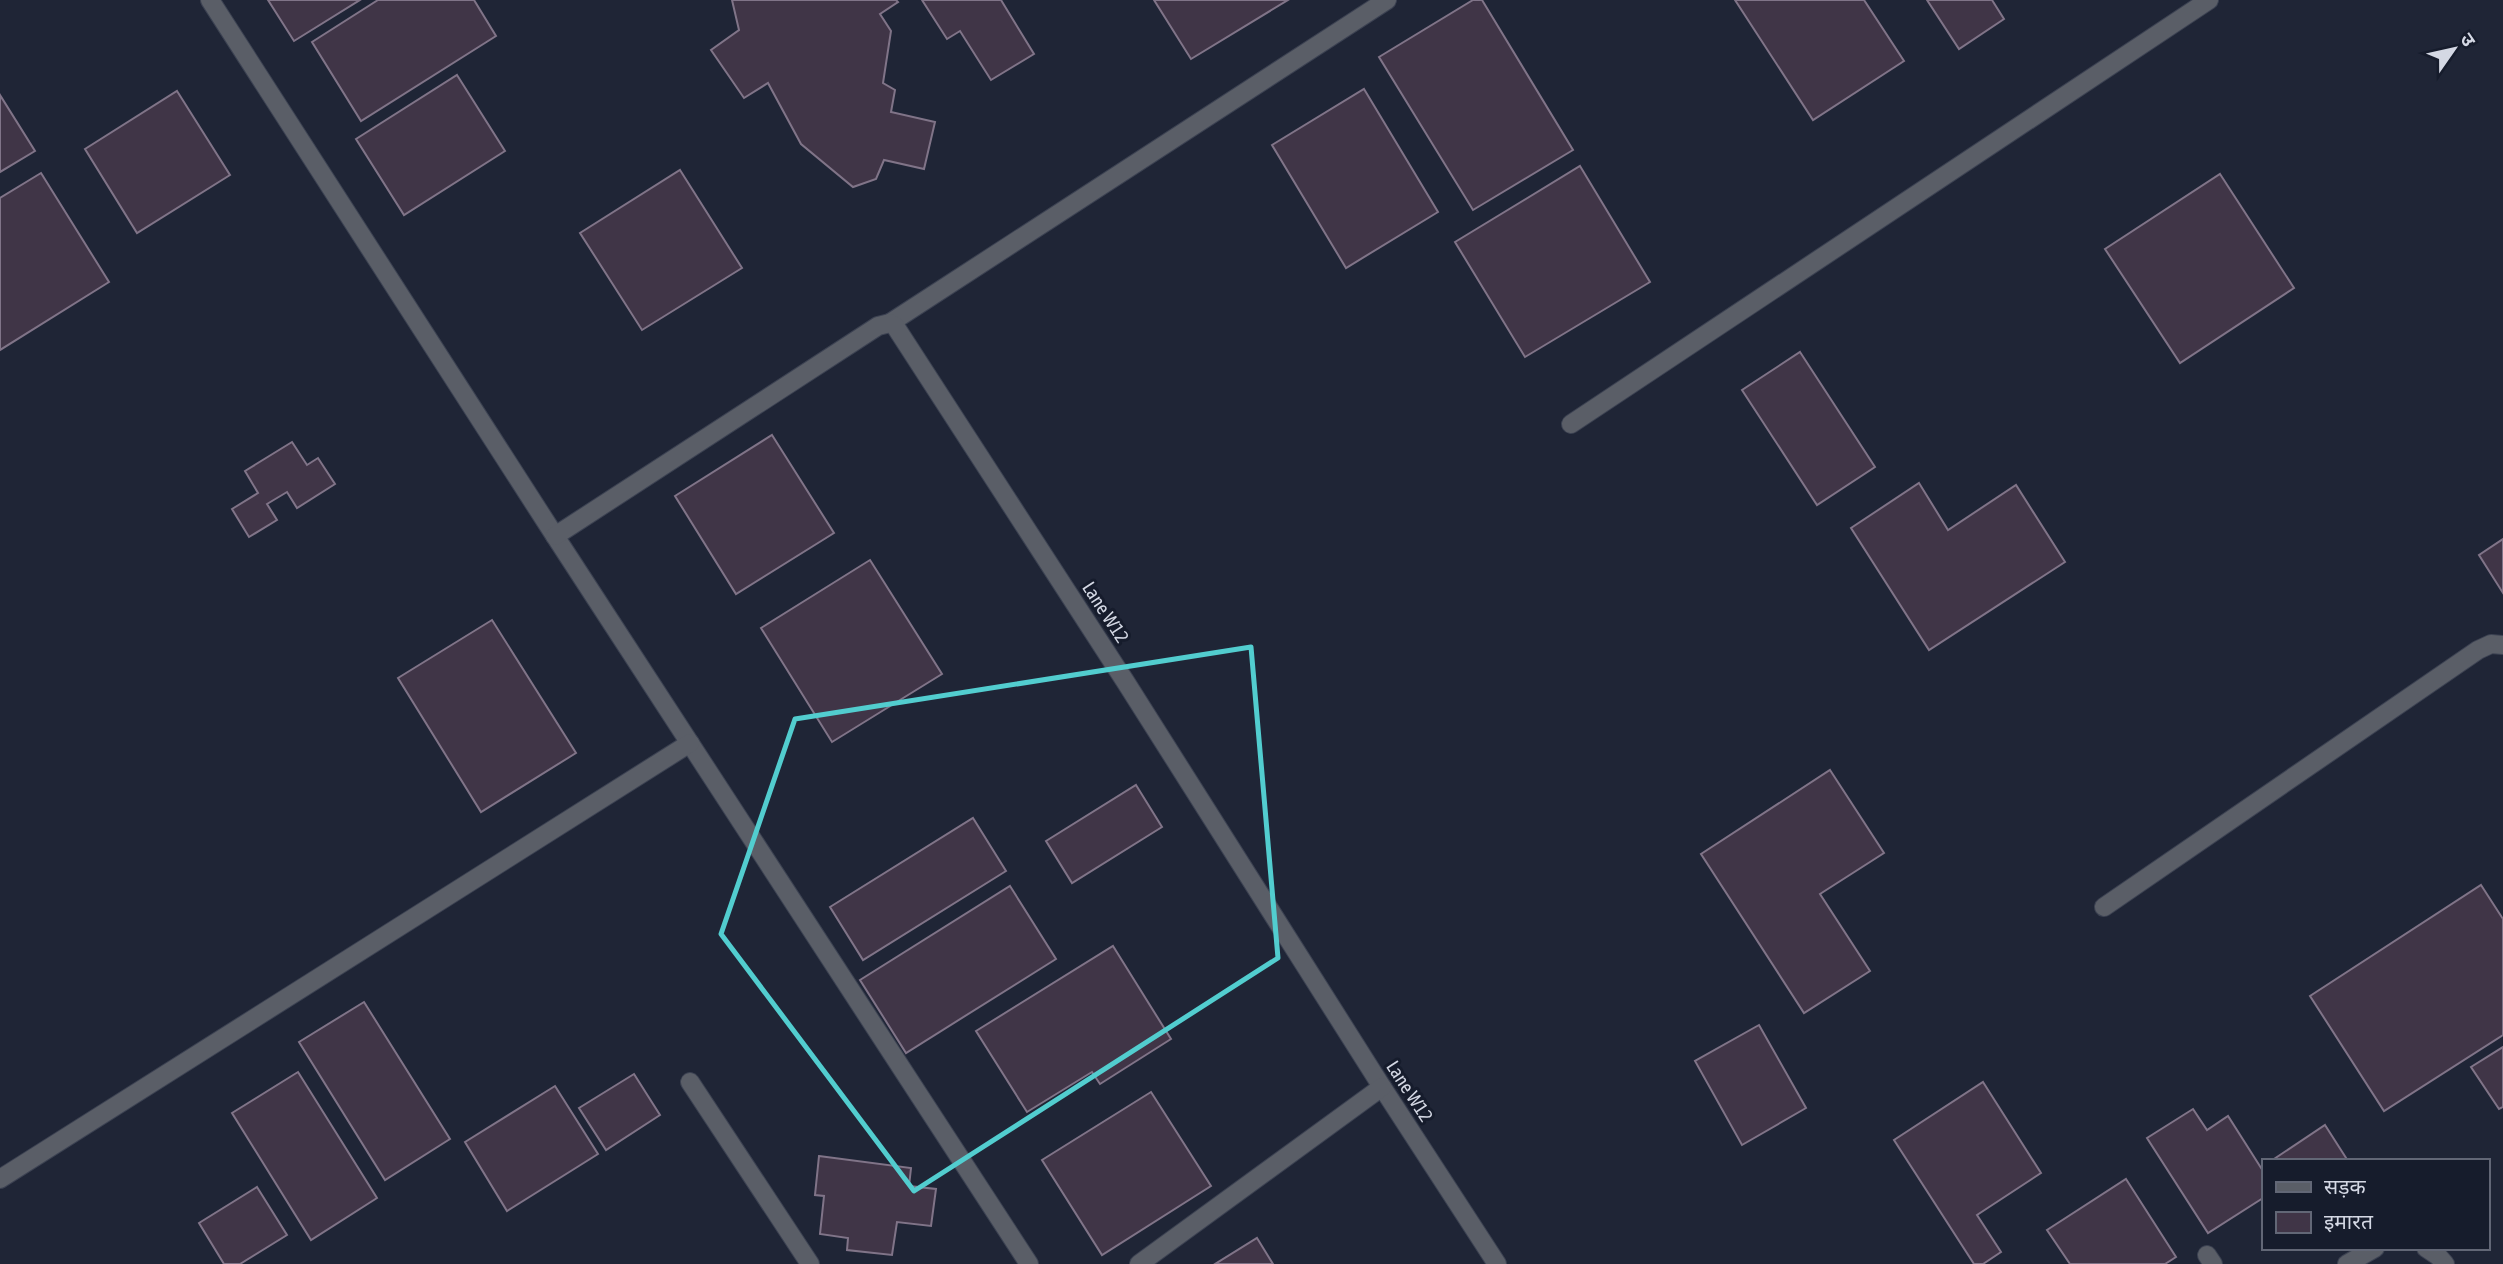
<svg xmlns="http://www.w3.org/2000/svg" width="2503" height="1264" font-family="'Asap Condensed','Noto Sans Devanagari',sans-serif">
<rect width="100%" height="100%" fill="#1f2536"/>
<g fill="#403547" stroke="#807488" stroke-width="2">
<path d="M268 0H360L294 41Z"/>
<path d="M378 0H474L496 36 361 121 312 42Z"/>
<path d="M732 0H896L898 2 880 14 891 31 883 83 895 90 891 112 935 122 924 169 884 160 876 179 853 187 801 144 768 83 744 98 711 50 739 30Z"/>
<path d="M922 0H1001L1034 54 991 80 960 31 947 39Z"/>
<path d="M1154 0H1288L1191 59Z"/>
<path d="M1473 0H1482L1573 150 1473 210 1379 57Z"/>
<path d="M1735 0H1864L1904 61 1813 120Z"/>
<path d="M1927 0H1992L2004 19 1959 49Z"/>
<path d="M457 75 505 151 404 215 356 139Z"/>
<path d="M1364 89 1438 212 1346 268 1272 145Z"/>
<path d="M177 91 230 175 137 233 85 149Z"/>
<path d="M0 95 35 151 0 172Z"/>
<path d="M1580 166 1650 282 1525 357 1455 242Z"/>
<path d="M680 170 742 268 642 330 580 233Z"/>
<path d="M41 173 109 282 0 350V198Z"/>
<path d="M2220 174 2294 288 2180 363 2105 249Z"/>
<path d="M1800 352 1875 467 1817 505 1742 390Z"/>
<path d="M772 435 834 533 736 594 675 496Z"/>
<path d="M292 442 307 465 318 458 335 484 297 508 287 492 267 504 277 520 249 537 232 509 258 493 245 471Z"/>
<path d="M1919 483 1948 530 2016 485 2065 562 1929 650 1851 528Z"/>
<path d="M2503 539V593L2479 555Z"/>
<path d="M870 560 942 674 832 742 761 628Z"/>
<path d="M492 620 576 753 481 812 398 678Z"/>
<path d="M1830 770 1884 853 1820 894 1870 971 1804 1013 1701 854Z"/>
<path d="M1136 785 1162 827 1072 883 1046 841Z"/>
<path d="M973 818 1006 871 863 960 830 907Z"/>
<path d="M2481 885 2503 919V1035L2384 1111 2310 996Z"/>
<path d="M1010 886 1056 959 906 1053 860 980Z"/>
<path d="M1113 946 1171 1039 1100 1084 1092 1072 1027 1112 976 1031Z"/>
<path d="M364 1002 450 1139 385 1180 299 1042Z"/>
<path d="M1759 1025 1806 1108 1742 1145 1695 1061Z"/>
<path d="M2503 1047V1107L2499 1109 2471 1067Z"/>
<path d="M298 1072 377 1198 311 1240 232 1113Z"/>
<path d="M634 1074 660 1115 606 1150 579 1108Z"/>
<path d="M1983 1082 2041 1173 1977 1215 2001 1252 1983 1264H1974L1894 1140Z"/>
<path d="M555 1086 598 1154 507 1211 465 1142Z"/>
<path d="M1151 1092 1211 1186 1102 1255 1042 1160Z"/>
<path d="M2193 1109 2207 1130 2228 1116 2263 1171V1198L2208 1233 2147 1138Z"/>
<path d="M2325 1125 2348 1161H2271Z"/>
<path d="M819 1156 911 1168 909 1186 936 1189 931 1226 897 1222 892 1255 847 1250 848 1238 820 1234 824 1196 815 1195Z"/>
<path d="M2126 1179 2176 1257 2165 1264H2070L2047 1230Z"/>
<path d="M257 1187 287 1235 240 1264H224L199 1223Z"/>
<path d="M1257 1238 1273 1264H1215Z"/>
</g>
<g fill="none" stroke-linecap="round" stroke-linejoin="round">
<g stroke="#3c4252" stroke-width="20">
<g id="lane">
<path d="M2426 1248 2438 1256 2445 1264"/>
<path d="M2347 1264 2375 1248"/>
</g>
</g>
<g stroke="#3c4252" stroke-width="20">
<g id="street">
<path d="M210 0 555 536 1029 1264"/>
<path d="M890 323 1387 0"/>
<path d="M1571 424 2209 0"/>
<path d="M555 536 878 326 890 323 895 326 1125 681 1382 1087 1497 1264"/>
<path d="M2104 907 2478 650 2491 644 2503 645"/>
<path d="M690 1082 810 1264"/>
<path d="M0 1179 690 743"/>
<path d="M2207 1255 2213 1264"/>
<path d="M1139 1264 1382 1087"/>
</g>
</g>
<use href="#lane" stroke="#5a5e67" stroke-width="18"/>
<use href="#street" stroke="#5a5e67" stroke-width="18"/>
</g>
<path fill="none" stroke="#52cdcf" stroke-width="5" stroke-linejoin="round" d="M1251 647 1278 958 914 1191 721 934 795 719Z"/>
<g text-anchor="middle" stroke-width="6" stroke-linejoin="round" paint-order="stroke">
<g font-size="19" fill="#d4d8e4" stroke="#161c2c">
<text transform="translate(1106 612) rotate(57)" y="7">Lane W12</text>
<text transform="translate(1410 1091) rotate(57)" y="7">Lane W12</text>
</g>
</g>
<rect x="2262" y="1159" width="228" height="91" fill="#161c2c" stroke="#626776" stroke-width="2"/>
<rect x="2276" y="1182" width="35" height="10" fill="#5a5e67" stroke="#626776" stroke-width="2"/>
<text x="2324" y="1194" font-size="21" fill="#d4d8e4">सड़क</text>
<rect x="2276" y="1212" width="35" height="21" fill="#403547" stroke="#626776" stroke-width="2"/>
<text x="2324" y="1229" font-size="21" fill="#d4d8e4">इमारत</text>
<g transform="translate(2454 49) rotate(56)" stroke="#161c2c" stroke-width="5" paint-order="stroke">
<path d="M0-5L12 26L0 18L-12 26Z" fill="#d4d8e4"/>
<text y="-10" font-size="19" font-weight="bold" text-anchor="middle" fill="#d4d8e4">उ</text>
</g>
</svg>
